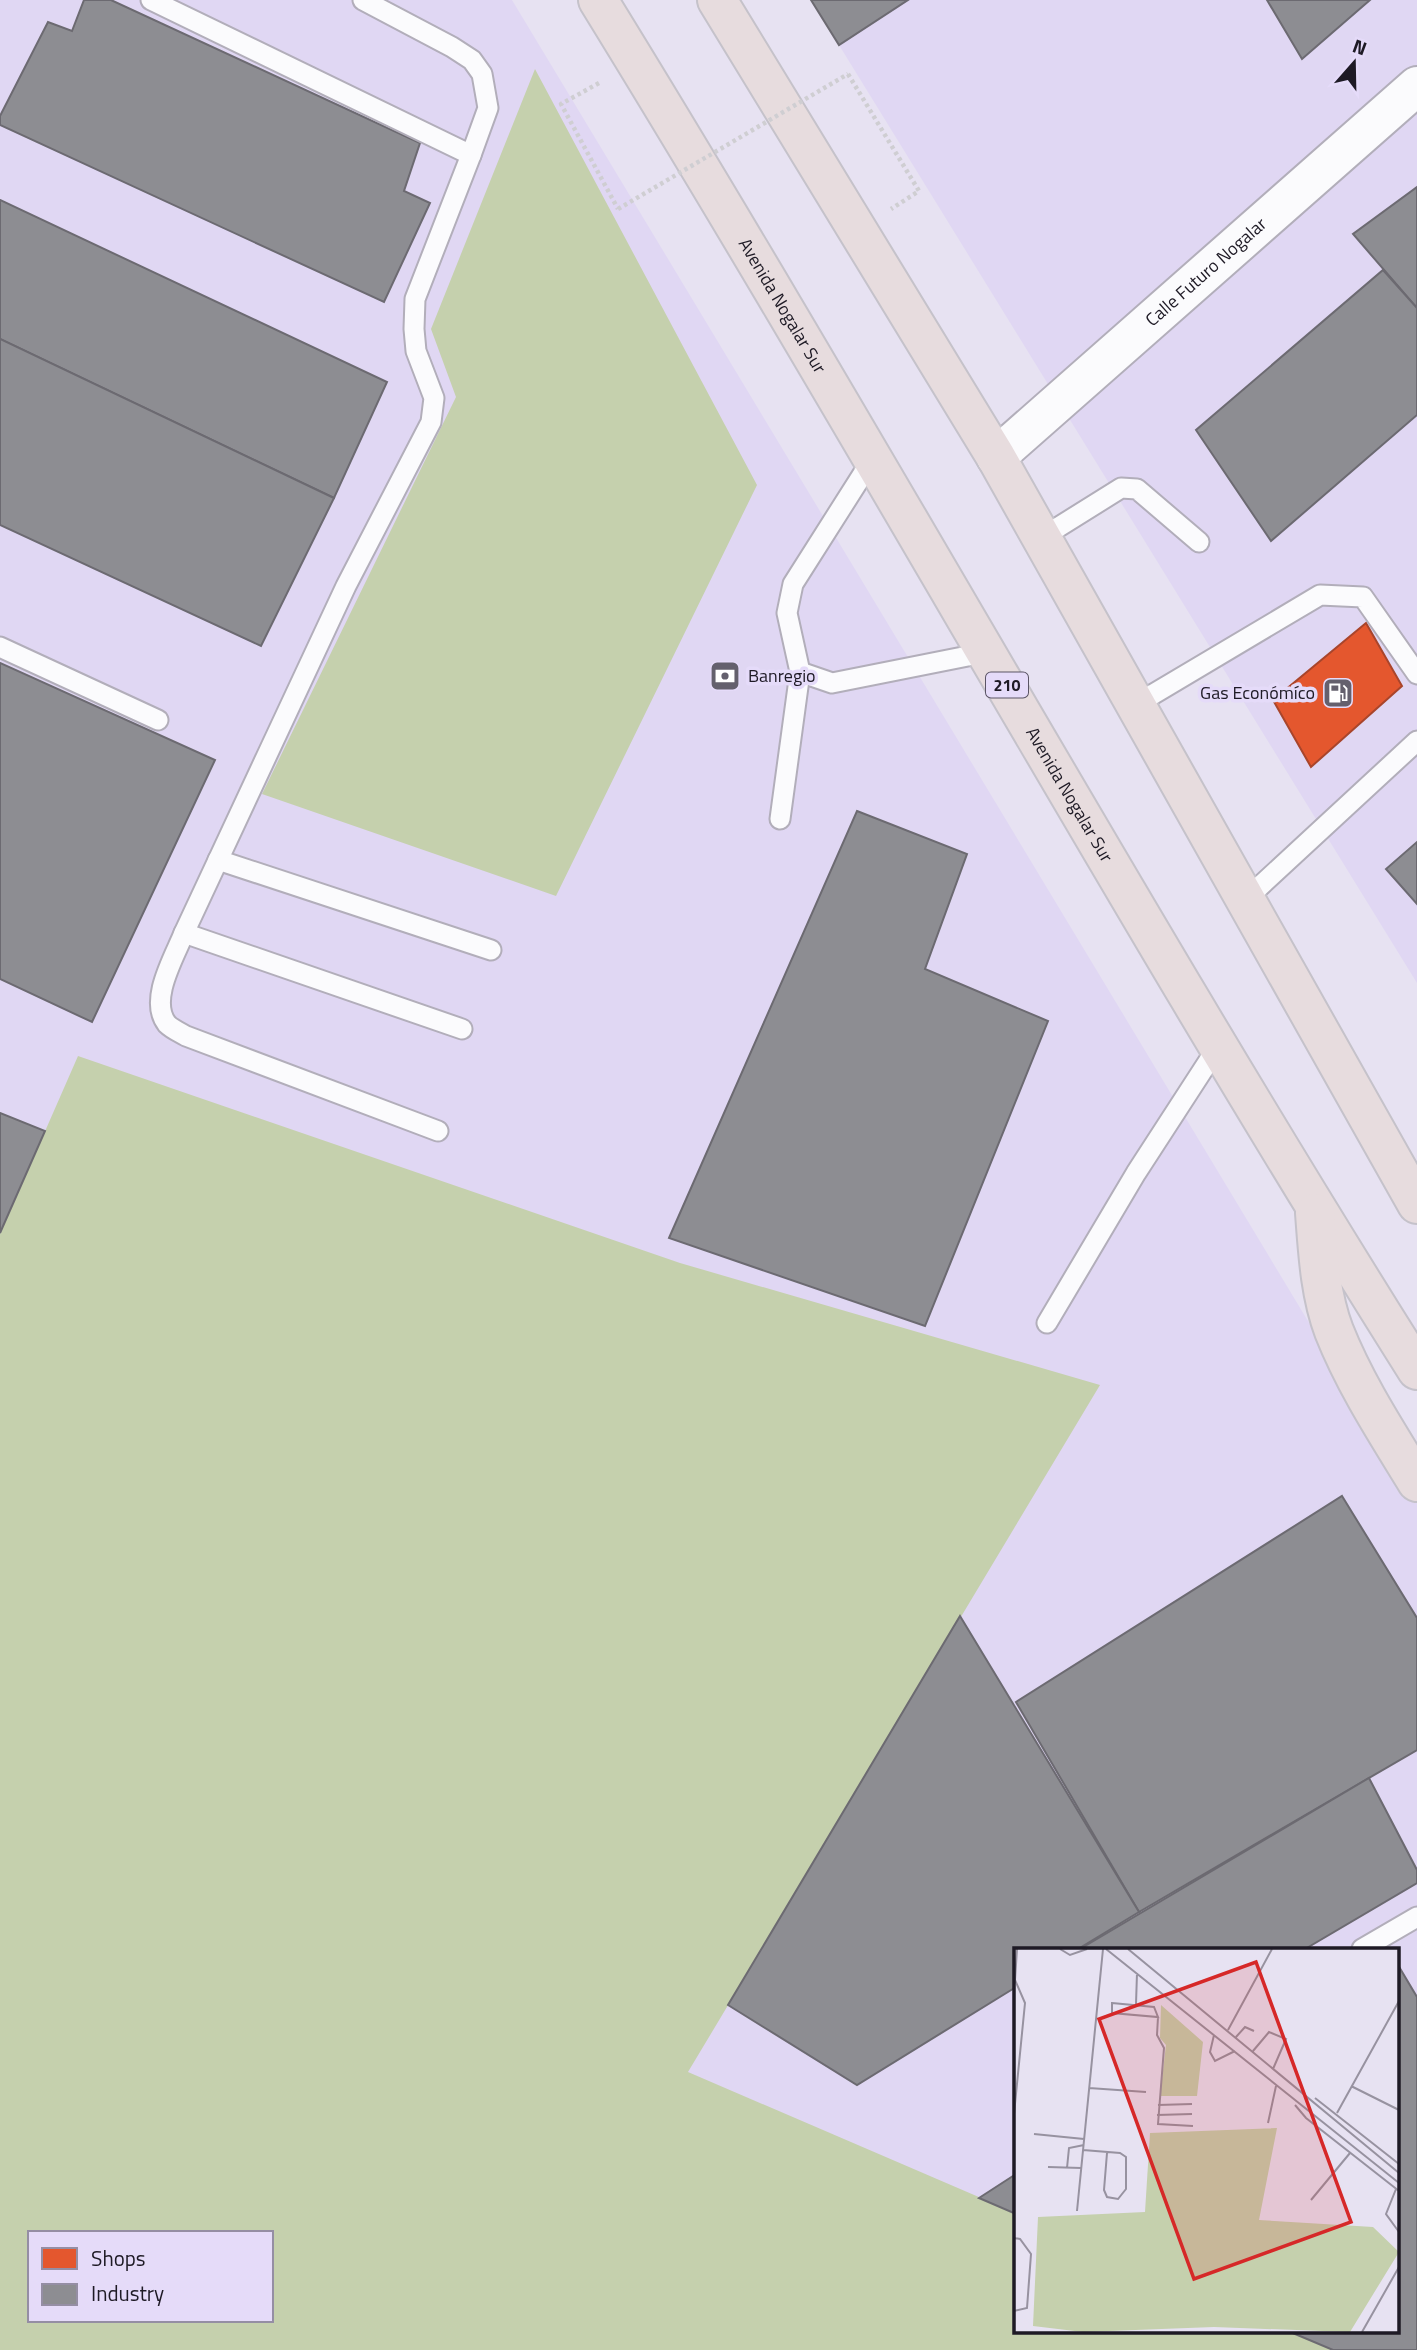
<svg xmlns="http://www.w3.org/2000/svg" width="1417" height="2350" font-family="'Titillium Web',sans-serif">
<rect width="100%" height="100%" fill="#e7e2f2"/>
<g fill="#e0d7f3" fill-rule="evenodd">
<path d="M0 0H512L1417 1502V2350H0ZM1016 1949H1398V2331H1016ZM30 2233H271V2320H30Z"/>
<path d="M811 0H1417V983L839 45Z"/>
</g>
<g fill="#c5d0ad" fill-rule="evenodd">
<path d="M535 69 757 485 556 896 262 794 456 397 431 329Z"/>
<path d="M78 1056 680 1263 1100 1385 688 2072 1016 2213V2331H1289L1333 2350H0V1234ZM30 2233H271V2320H30Z"/>
</g>
<path fill="#e4572e" stroke="#a9452b" stroke-width="2" d="M1366 623 1402 686 1311 767 1273 700Z"/>
<g fill="#8d8d92" stroke="#6c6a71" stroke-width="2">
<path d="M84 0H111L420 143 404 191 430 203 384 302 0 125V116L48 22 72 31Z"/>
<path d="M811 0H908L839 45Z"/>
<path d="M1267 0H1370L1302 59Z"/>
<path d="M1417 187V308L1353 234Z"/>
<path d="M0 200 387 382 334 498 0 339Z"/>
<path d="M1383 270 1417 308V415L1271 541 1196 430Z"/>
<path d="M0 339 334 498 261 646 0 525Z"/>
<path d="M0 663 215 760 92 1022 0 979Z"/>
<path d="M857 811 967 854 925 969 1048 1021 925 1326 669 1238Z"/>
<path d="M1417 842V904L1386 869Z"/>
<path d="M0 1113 45 1131 0 1233Z"/>
<path d="M1342 1496 1417 1618V1750L1139 1912 1016 1702Z"/>
<path d="M960 1616 1139 1912 1078 1949H1016V1987L857 2085 728 2005Z"/>
<path d="M1369 1778 1417 1870V1883L1305 1949H1080Z"/>
<path d="M1398 1965 1417 1997V2350H1333L1288 2331H1398Z"/>
<path d="M1016 2174V2214L979 2198Z"/>
</g>
<g fill="none" stroke-linecap="round" stroke-linejoin="round">
<g stroke="#b2aeba" stroke-width="23">
<g id="service">
<path d="M151 0 471 155 488 108 482 74 472 60 452 47 363 0"/>
<path d="M873 458 793 584 787 613 800 672 832 683 988 652"/>
<path d="M1041 538 1121 488 1137 489 1199 542"/>
<path d="M0 647 158 720"/>
<path d="M1135 705 1320 595 1363 597 1417 674"/>
<path d="M780 819 800 672"/>
<path d="M218 860 491 950"/>
<path d="M1245 900 1417 741"/>
<path d="M184 933 462 1029"/>
<path d="M438 1131 186 1036C181 1033 172 1029 167 1024 148 1000 175 956 184 933L346 586 431 422 434 398 416 351 414 329 415 299 471 155"/>
<path d="M1047 1323 1136 1173 1219 1045"/>
<path d="M1362 1949 1417 1917"/>
</g>
</g>
<g stroke="#b2aeba" stroke-width="42">
<g id="minor">
<path id="s1" d="M996 457 1417 86"/>
</g>
</g>
<g stroke="#c5c2ca" stroke-width="42">
<g id="trunk">
<path id="s2" d="M598 0C877 453 1133 920 1417 1370"/>
<path d="M717 0 996 457 1417 1204"/>
<path d="M1315 1213C1318 1252 1320 1294 1334 1331 1355 1384 1387 1433 1417 1482"/>
</g>
</g>
<g stroke="#cfced2" stroke-width="4.5" stroke-dasharray="3.5 3.5" stroke-linecap="butt">
<path d="M848 74 919 191 891 209"/>
<path d="M599 83 561 104 618 209"/>
</g>
<use href="#service" stroke="#fbfbfd" stroke-width="19"/>
<use href="#minor" stroke="#fbfbfd" stroke-width="38"/>
<use href="#trunk" stroke="#e7dcde" stroke-width="38"/>
<path stroke="#cfced2" stroke-width="4.5" stroke-dasharray="3.5 3.5" stroke-linecap="butt" d="M618 209 848 74"/>
</g>
<defs>
<g id="bank-square" transform="scale(1.575)"><rect x="-9" y="-9" width="18" height="18" rx="4" fill="#64606d" stroke="#e5dbf9"/><path d="M-6-4H6V4H-6ZM0-2.3a2.3 2.3 0 1 0 0 4.6a2.3 2.3 0 1 0 0-4.6Z" fill="#fff"/></g>
<g id="fuel-square" transform="scale(1.575)"><rect x="-9" y="-9" width="18" height="18" rx="4" fill="#64606d" stroke="#e5dbf9"/><path d="M-5.5-6h7V0h2V4h1.3V-2.5L3-4.5l.8-.8L6-3V5H2.5V1h-1V6h-7ZM-4.2-4.7v3.2H.2V-4.7Z" fill="#fff"/></g>
</defs>
<g fill-rule="evenodd">
<use href="#bank-square" x="725" y="676"/>
<use href="#fuel-square" x="1338" y="693"/>
</g>
<g text-anchor="middle" stroke-width="7" stroke-linejoin="round" paint-order="stroke">
<rect fill="#e5dbf9" stroke="#5a5465" stroke-width="2" x="986" y="672.5" width="42" height="25" rx="5"/>
<g font-size="16" font-weight="bold" fill="#1e1a25">
<text x="1007" y="691">210</text>
</g>
<g font-size="18" fill="#1e1a25" stroke="#e5dbf9">
<text dy="6" stroke="none"><textPath href="#s1" startOffset="280">Calle Futuro Nogalar</textPath></text>
<text dy="6" stroke="none"><textPath href="#s2" startOffset="357">Avenida Nogalar Sur</textPath></text>
<text dy="6" stroke="none"><textPath href="#s2" startOffset="924">Avenida Nogalar Sur</textPath></text>
</g>
<g font-size="18" fill="#1e1a25" stroke="#e5dbf9" text-anchor="start">
<text x="748" y="682">Banregio</text>
<text x="1315" y="699" text-anchor="end">Gas Económíco</text>
</g>
</g>
<g transform="translate(1014 1948)">
<rect width="385" height="385" fill="#e7e2f2"/>
<path d="M147 57 189 94 183 148H146L152 97 146 90ZM263 180 245 272 359 279 385 304 336 384 200 379 69 384 19 378 24 269 131 264 136 185Z" fill="#c5d0ad"/>
<path fill="none" stroke="#9792a0" stroke-width="2" d="M46 1 56 7 73 1M92 1 385 235M114 1 385 225M98 55 140 59 144 69 98 65ZM122 56 123 25M144 69 143 87 150 100 144 176 179 178M214 82 258 1M200 87 196 104 201 113 221 103M222 89 231 79 240 83M239 103 255 84 272 91 259 121M337 138 385 162M75 140 132 144M301 150 385 216M144 157 178 156M281 157 292 170 385 243M323 165 385 53M0 166 11 55 1 32 3 1M143 167 178 166M254 175 262 138M20 186 70 191M69 202 106 205 112 209V241L104 251 93 249 90 242 93 205M34 219 67 220M53 220 55 200 70 197M382 241 372 266 385 284M297 252 336 205M63 263 89 1M0 290 6 291 17 306 13 360 0 363M348 384 385 319"/>
<path fill="#d62828" fill-opacity="0.15" stroke="#d62828" stroke-width="3.5" d="M242 14 337 274 180 331 85 71Z"/>
<rect width="385" height="385" fill="none" stroke="#1e1a25" stroke-width="3.5"/>
</g>
<rect x="28" y="2231" width="245" height="91" fill="#e5dbf9" stroke="#958ea4" stroke-width="2"/>
<rect x="42" y="2248" width="35" height="21" fill="#e4572e" stroke="#958ea4" stroke-width="2"/>
<text x="91" y="2266" font-size="21" fill="#1e1a25">Shops</text>
<rect x="42" y="2284" width="35" height="21" fill="#8d8d92" stroke="#958ea4" stroke-width="2"/>
<text x="91" y="2301" font-size="21" fill="#1e1a25">Industry</text>
<g transform="translate(1354 63) rotate(20)" stroke="#e5dbf9" stroke-width="5" paint-order="stroke">
<path d="M0-5L12 26L0 18L-12 26Z" fill="#1e1a25"/>
<text y="-10" font-size="19" font-weight="bold" text-anchor="middle" fill="#1e1a25">N</text>
</g>
</svg>
